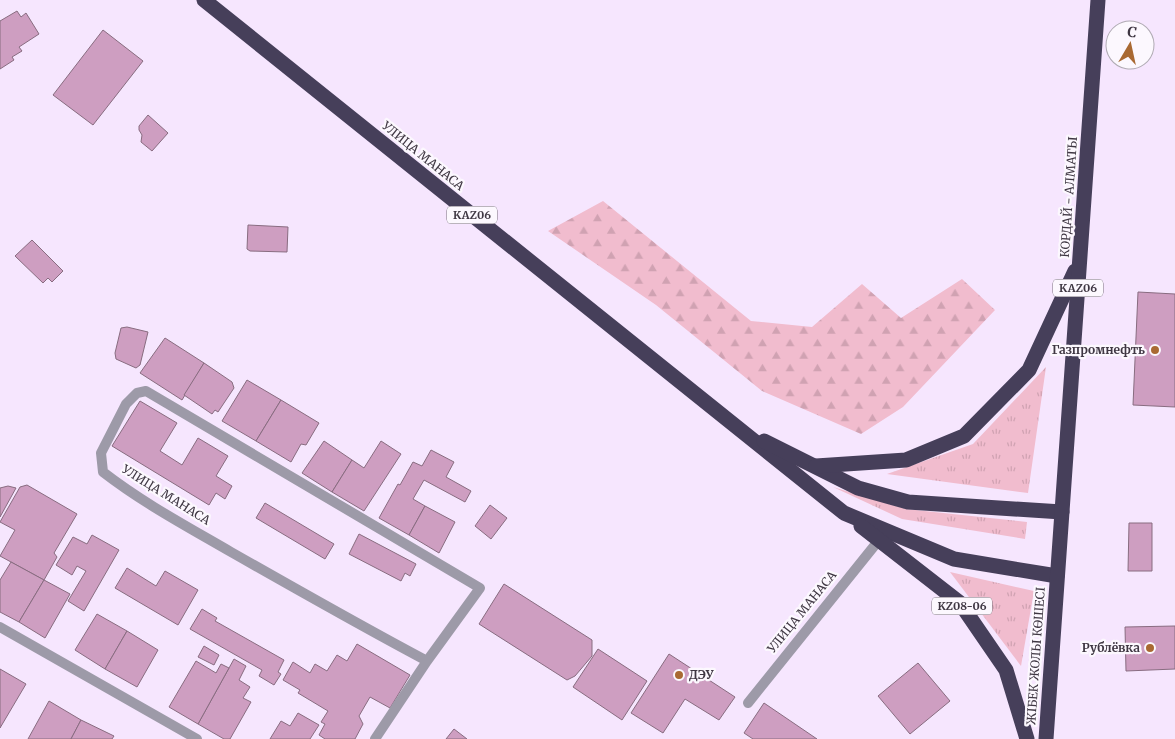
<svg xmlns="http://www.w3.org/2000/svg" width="1175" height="739" font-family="Merriweather,serif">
<defs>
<pattern id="grass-tufts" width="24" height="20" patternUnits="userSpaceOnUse" patternTransform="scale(1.25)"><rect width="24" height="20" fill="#f1bcce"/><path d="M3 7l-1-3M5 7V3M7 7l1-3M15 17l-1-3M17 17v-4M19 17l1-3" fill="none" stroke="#d0a2b2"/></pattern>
<pattern id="forest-firs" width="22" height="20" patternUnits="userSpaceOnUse" patternTransform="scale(1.25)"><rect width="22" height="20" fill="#f1bcce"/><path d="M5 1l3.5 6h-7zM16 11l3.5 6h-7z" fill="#d0a2b2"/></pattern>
</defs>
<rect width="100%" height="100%" fill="#f6e6fe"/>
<g fill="url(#grass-tufts)">
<path d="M1046 367 1028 493 887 474 973 444Z"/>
<path d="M833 487 906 509 1027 522 1025 539 902 519Z"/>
<path d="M950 572 1034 591 1021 666Z"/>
</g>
<path fill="url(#forest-firs)" d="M603 201 751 321 812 327 862 284 901 318 962 279 995 310 903 407 861 434 762 391 656 305 548 231Z"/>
<g fill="#ce9ec1" stroke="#886c80">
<path d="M17 11 21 17 26 13 39 34 19 47 22 51 12 57 14 60 0 69V21Z"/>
<path d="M103 30 143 61 93 125 53 95Z"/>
<path d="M148 115 168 133 152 151 141 142 142 135 139 130V126Z"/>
<path d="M248 225 288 227 287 252 250 251 247 249Z"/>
<path d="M32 240 63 271 52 282 48 278 43 283 15 256Z"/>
<path d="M1138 292 1175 294V407L1133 405Z"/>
<path d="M127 327 148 332 140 365 136 368 116 359 115 353 121 328Z"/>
<path d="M165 338 204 363 182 400 140 373Z"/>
<path d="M204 363 232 382 234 388 218 412 215 410 212 414 184 395Z"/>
<path d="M247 380 281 400 256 441 222 421Z"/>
<path d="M281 400 319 423 306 445 301 444 291 462 256 441Z"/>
<path d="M140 401 177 423 160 451 182 465 198 438 228 456 216 476 232 486 225 499 216 493 209 505 112 446Z"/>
<path d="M324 441 352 460 332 492 302 473Z"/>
<path d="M381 441 401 454 364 511 332 492 352 460 364 468Z"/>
<path d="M431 450 454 462 446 477 471 491 465 502 424 480 413 499 425 506 409 535 379 518 398 484 400 485 413 462 422 466Z"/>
<path d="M27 485 77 514 54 553 57 557 44 580 0 556 15 530 0 522 20 487Z"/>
<path d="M8 486 16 488 0 517V488Z"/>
<path d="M265 503 334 544 325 559 256 518Z"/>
<path d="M490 505 507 518 491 539 475 526Z"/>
<path d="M425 506 455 522 439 553 409 535Z"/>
<path d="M1129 523H1152V571H1128Z"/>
<path d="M359 534 416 564 410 576 405 573 401 581 349 554Z"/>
<path d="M92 535 119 550 84 611 68 601 86 571 77 566 72 575 56 565 73 537 87 544Z"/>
<path d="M11 562 44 580 19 622 0 612V580Z"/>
<path d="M127 568 156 586 165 571 198 590 178 625 115 588Z"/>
<path d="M44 580 70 594 45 638 19 622Z"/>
<path d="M504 584 592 640V656L575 676 567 680 479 624Z"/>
<path d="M202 609 217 618 215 621 284 660 278 672 281 674 274 685 259 676 262 670 190 629Z"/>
<path d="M97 614 127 631 105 669 75 650Z"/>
<path d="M1175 626V669L1126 671 1125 627Z"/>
<path d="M127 631 158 650 137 687 105 669Z"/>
<path d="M357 644 410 675 390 708 370 697 359 716 363 724 355 739H325L319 735 325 724 321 722 328 711 298 693 300 690 283 680 293 662 310 673 315 664 327 671 337 655 347 661Z"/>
<path d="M204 646 219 655 214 665 198 657Z"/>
<path d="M598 649 647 681 622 720 573 687Z"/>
<path d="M669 654 735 697 719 720 685 699 663 733 631 713Z"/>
<path d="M234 659 246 666 239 680 250 687 243 698 251 702 230 739H224L198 724Z"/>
<path d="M196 661 216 673 221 664 229 668 198 724 169 707Z"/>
<path d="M918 663 950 701 910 734 878 696Z"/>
<path d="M0 669 26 684 0 728Z"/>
<path d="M49 701 81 720 71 739H28Z"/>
<path d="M764 703 817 739H753L744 733Z"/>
<path d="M298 713 319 725 310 739H270L281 721 290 726Z"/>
<path d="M81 720 114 736 112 739H71Z"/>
<path d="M454 729 467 739H446Z"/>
</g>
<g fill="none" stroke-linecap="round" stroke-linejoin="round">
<g stroke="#9d9aa8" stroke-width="10">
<path d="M0 627 197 739"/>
<path d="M748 703 879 540"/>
<path d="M375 739 427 661 480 588 146 391 137 393 126 404 101 453 103 472C143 503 188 527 231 552 296 589 361 626 427 661"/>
</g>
<g stroke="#463f5a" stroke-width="15">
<path d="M204 0 844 513 954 559 1057 576"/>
<path d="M764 441 858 488 908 502 1062 512"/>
<path d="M816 466 906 460 964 436 1029 370 1075 271"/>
<path d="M861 526 960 603 1006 670 1027 739"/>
<path d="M1046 739 1098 0"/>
</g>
</g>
<g fill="#a96932" stroke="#fcf8fe" stroke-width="2">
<circle cx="1155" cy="350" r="5"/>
<circle cx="1150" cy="648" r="5"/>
<circle cx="679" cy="675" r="5"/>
</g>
<g text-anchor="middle" stroke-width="4.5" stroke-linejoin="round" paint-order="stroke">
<g fill="#fcf8fe" stroke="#78717b" stroke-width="1">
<rect x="447" y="206.5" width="50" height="17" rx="4"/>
<rect x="1053" y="279.5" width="50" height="17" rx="4"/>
<rect x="932" y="597.5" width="60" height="17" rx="4"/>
</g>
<g font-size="11" font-weight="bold" fill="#3f3743">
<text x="472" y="219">KAZ06</text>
<text x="1078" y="292">KAZ06</text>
<text x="962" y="610">KZ08-06</text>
</g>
<g font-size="12" fill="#3f3743" stroke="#fcf8fe">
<text transform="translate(423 156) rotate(39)" y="4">УЛИЦА МАНАСА</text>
<text transform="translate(1069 197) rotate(-86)" y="4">КОРДАЙ - АЛМАТЫ</text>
<text transform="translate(166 495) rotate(32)" y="4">УЛИЦА МАНАСА</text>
<text transform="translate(802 612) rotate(-51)" y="4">УЛИЦА МАНАСА</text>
<text transform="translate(1036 656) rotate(-86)" y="4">ЖІБЕК ЖОЛЫ КӨШЕСІ</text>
</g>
<g font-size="12" font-weight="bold" fill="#3f3743" stroke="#fcf8fe" text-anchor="end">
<text x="1145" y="354">Газпромнефть</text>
<text x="1140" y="652">Рублёвка</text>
<text x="689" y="679" text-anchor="start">ДЭУ</text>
</g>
</g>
<g transform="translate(1130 45) rotate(9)"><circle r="24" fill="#fcf8fe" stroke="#b0abb3"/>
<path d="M0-4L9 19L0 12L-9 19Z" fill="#a96932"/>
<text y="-8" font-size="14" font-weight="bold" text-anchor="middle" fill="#3f3743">С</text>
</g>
</svg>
